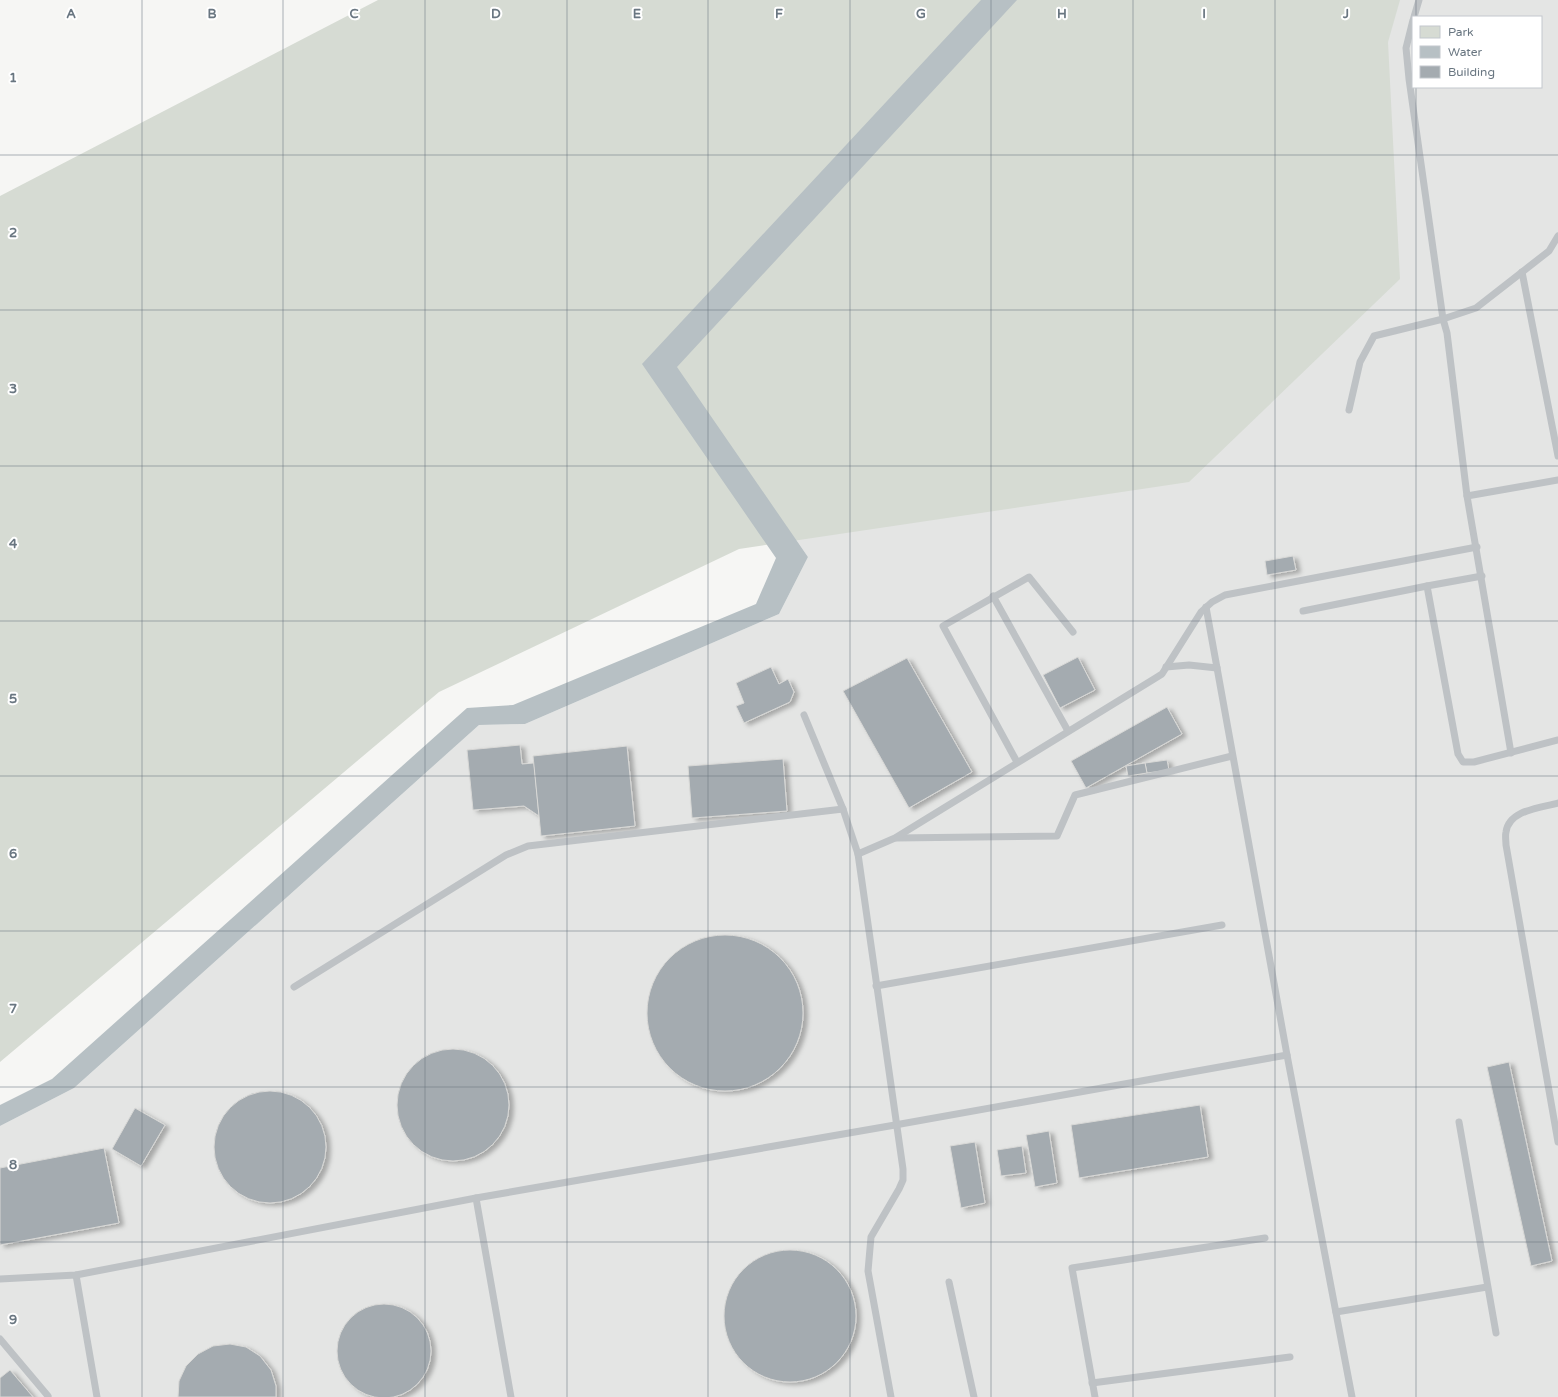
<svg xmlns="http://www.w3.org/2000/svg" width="1558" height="1397" font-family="'Varela Round',sans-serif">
<defs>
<filter id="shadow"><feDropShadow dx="4.5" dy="2.5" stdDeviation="2" flood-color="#0004"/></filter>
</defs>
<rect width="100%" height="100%" fill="#f6f6f4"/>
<path fill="#e4e5e4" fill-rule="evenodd" d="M1017 0H1558V1397H0V1126L74 1088 479 725 525 724 779 614 808 557 676 367ZM1413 17H1541V87H1413Z"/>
<path fill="#d6dbd3" d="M378 0H1400L1388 42 1400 279 1189 482 739 549 439 692 0 1062V196Z"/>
<path fill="#b7c0c4" d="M981 0H1017L677 367 808 557 779 614 525 724 479 725 74 1088 0 1126V1105L52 1079 467 708 513 705 756 604 776 558 642 364Z"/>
<g fill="#a4abb0" stroke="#d8d8d6" filter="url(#shadow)">
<path d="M1293 556 1296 570 1267 575 1265 561Z"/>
<path d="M1078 657 1095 690 1060 708 1043 675Z"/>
<path d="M907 658 972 772 909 808 843 691Z"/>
<path d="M771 667 779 684 788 679 794 692 790 702 744 723 736 706 744 703 736 683Z"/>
<path d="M1167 707 1182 734 1086 788 1071 761Z"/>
<path d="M520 745 522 764 534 763 539 816 524 806 473 810 467 750Z"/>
<path d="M627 746 635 826 541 836 533 756Z"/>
<path d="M783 759 787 811 692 818 688 766Z"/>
<path d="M1167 760 1169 770 1147 773 1145 763Z"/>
<path d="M1145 763 1147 773 1128 776 1126 766Z"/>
<circle cx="725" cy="1013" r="78"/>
<circle cx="453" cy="1105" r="56"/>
<path d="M1509 1062 1552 1261 1531 1266 1487 1067Z"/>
<circle cx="270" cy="1147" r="56"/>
<path d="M1200 1105 1208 1157 1079 1178 1071 1125Z"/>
<path d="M135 1108 165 1125 141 1166 112 1149Z"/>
<path d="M1049 1131 1057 1183 1035 1187 1026 1135Z"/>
<path d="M975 1142 985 1203 961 1208 950 1146Z"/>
<path d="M1022 1146 1026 1173 1001 1176 997 1150Z"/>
<path d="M104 1148 119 1223 0 1245V1168Z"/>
<circle cx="790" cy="1316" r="66"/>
<circle cx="384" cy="1351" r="47"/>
<path d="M230 1344 246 1347 260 1356 271 1370 276 1386V1397H178L179 1381 186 1366 198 1354 213 1346Z"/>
<path d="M10 1370 33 1397H0V1378Z"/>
</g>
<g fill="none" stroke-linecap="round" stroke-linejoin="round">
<g stroke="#bec2c5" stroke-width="7">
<path d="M1414 17 1419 0"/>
<path d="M1413 20 1406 48 1409 79 1443 319 1447 333 1467 496 1511 753"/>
<path d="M1522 272 1558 456"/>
<path d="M1349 410 1360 362 1374 336 1443 319 1476 308 1549 251 1558 236"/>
<path d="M1467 496 1558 480"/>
<path d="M1427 586 1458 754 1463 762H1474L1558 740"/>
<path d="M993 596 1068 731"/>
<path d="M1206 607 1287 1055 1352 1397"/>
<path d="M1303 611 1427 586 1482 576"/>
<path d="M1166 667 1189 665 1217 668"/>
<path d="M804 715 843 809 858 854 903 1169V1180L899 1189 871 1237 868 1271 891 1397"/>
<path d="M1017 762 943 626 1029 577 1073 632"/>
<path d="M1558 803C1540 808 1509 810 1506 832 1505 836 1506 841 1506 845L1558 1142"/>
<path d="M896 838 1057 836 1075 795 1232 756"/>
<path d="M858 854 895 838 1154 679 1162 674 1201 612 1212 602 1225 595 1477 547"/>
<path d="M876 986 1222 925"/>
<path d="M294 987 506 855 528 846 843 809"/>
<path d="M1459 1122 1496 1333"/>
<path d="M476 1198 511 1397"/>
<path d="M76 1275 97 1397"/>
<path d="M0 1279 76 1275 476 1198 895 1125 1287 1055"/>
<path d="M949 1282 974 1397"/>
<path d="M1336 1312 1487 1287"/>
<path d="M0 1339 48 1396"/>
<path d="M1092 1383 1290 1357"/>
<path d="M1095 1397 1072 1268 1265 1238"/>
</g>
</g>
<path fill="none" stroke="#697681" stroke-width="1" stroke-opacity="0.55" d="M142 0V1397M283 0V1397M425 0V1397M567 0V1397M708 0V1397M850 0V1397M991 0V1397M1133 0V1397M1275 0V1397M1416 0V17M1416 87V1397M0 155H1558M0 310H1558M0 466H1558M0 621H1558M0 776H1558M0 931H1558M0 1087H1558M0 1242H1558"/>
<g font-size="13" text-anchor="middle" font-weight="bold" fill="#697681" stroke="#fff" stroke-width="4" stroke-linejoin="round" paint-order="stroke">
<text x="71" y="18">A</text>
<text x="212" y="18">B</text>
<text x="354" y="18">C</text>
<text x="496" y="18">D</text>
<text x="637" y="18">E</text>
<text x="779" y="18">F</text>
<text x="921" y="18">G</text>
<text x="1062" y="18">H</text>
<text x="1204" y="18">I</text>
<text x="1346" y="18">J</text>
<text x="13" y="82">1</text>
<text x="13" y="237">2</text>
<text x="13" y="393">3</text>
<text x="13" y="548">4</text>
<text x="13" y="703">5</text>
<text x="13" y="858">6</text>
<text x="13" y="1013">7</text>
<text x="13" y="1169">8</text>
<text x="13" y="1324">9</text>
</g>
<rect x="1412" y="16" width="130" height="72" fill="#ffffff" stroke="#c3c8cd"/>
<rect x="1420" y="26" width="20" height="12" fill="#d6dbd3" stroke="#c3c8cd"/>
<text x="1448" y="36" font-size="12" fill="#697681">Park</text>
<rect x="1420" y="46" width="20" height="12" fill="#b7c0c4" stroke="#c3c8cd"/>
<text x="1448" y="56" font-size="12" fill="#697681">Water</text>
<rect x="1420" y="66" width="20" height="12" fill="#a4abb0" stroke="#c3c8cd"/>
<text x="1448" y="76" font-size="12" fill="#697681">Building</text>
</svg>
